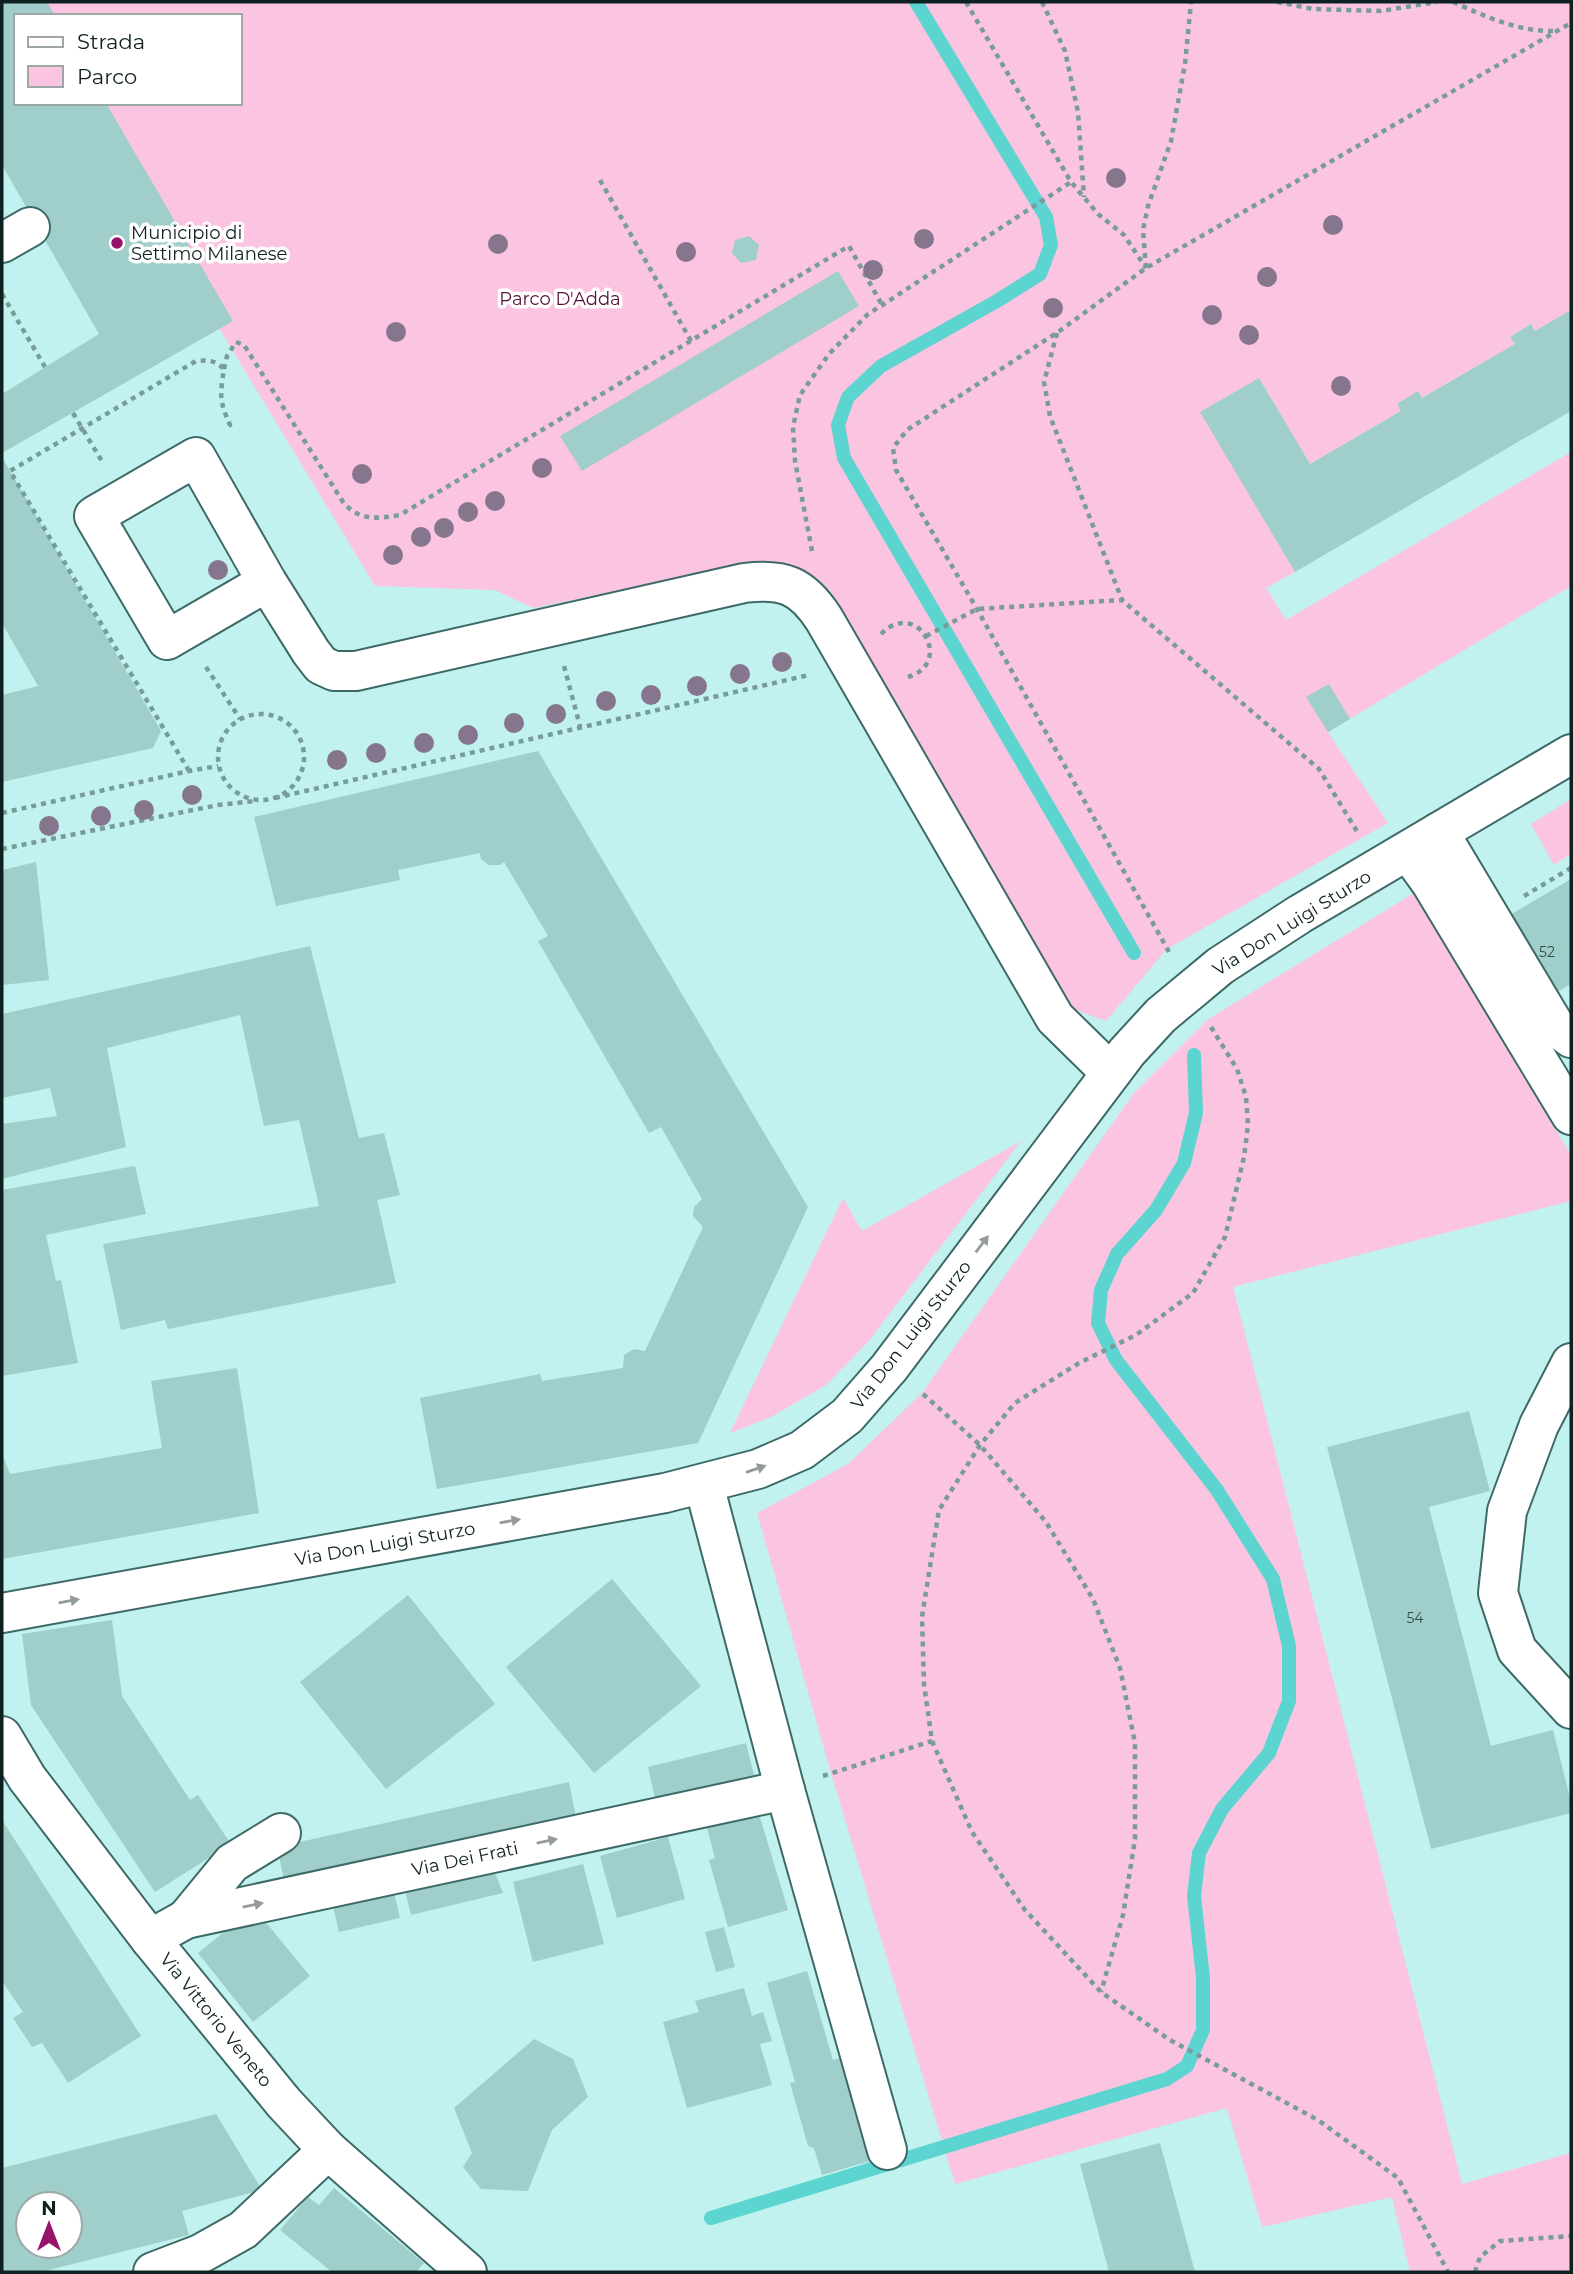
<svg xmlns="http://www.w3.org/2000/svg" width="1573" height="2274" font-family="Montserrat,sans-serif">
<rect width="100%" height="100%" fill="#c2f2ef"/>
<g fill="#fbc4e1">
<path d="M21 2H1571V310L1535 331 1531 324 1511 336 1515 344 1422 398 1418 392 1397 404 1401 411 1310 464 1259 378 1201 412 1295 572 1266 588 1286 620 1571 452V586L1328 732 1388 823 1167 949 1106 1021 1070 1008 831 592 817 578 767 561 533 608 495 590 375 586 83 103H240V16H30Z"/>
<path d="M1571 799V854L1554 865 1531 824Z"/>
<path d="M1414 893 1571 1155V1201L1233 1287 1462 2184 1571 2153V2272H1410L1392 2197 1262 2227 1227 2108 955 2184 831 1773 757 1513 848 1464 922 1393 1134 1093 1207 1020Z"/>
<path d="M1021 1141 868 1342 826 1385 771 1417 730 1433 843 1198 862 1231Z"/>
</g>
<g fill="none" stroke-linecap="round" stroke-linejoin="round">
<g stroke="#5cd5d1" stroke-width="14">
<path d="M916 2 1046 217 1051 245 1040 274 997 301 881 366 848 397 838 425 844 458 1134 953"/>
<path d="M711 2218 1167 2079 1187 2066 1203 2030V1978L1194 1896 1199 1853 1222 1809 1269 1753 1289 1701V1646L1273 1579 1217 1490 1116 1360 1098 1323 1101 1290 1117 1254 1156 1210 1184 1163 1196 1113 1194 1055"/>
</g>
</g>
<g fill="#9fcecb" fill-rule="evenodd">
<path d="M2 2H47L55 16H16V103H106L233 321 2 453V394L99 334 2 165Z"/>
<path d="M749 236 759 245 756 260 741 263 732 253 735 240Z"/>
<path d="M838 271 859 306 582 471 560 436Z"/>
<path d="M1571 310V411L1295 572 1200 412 1259 378 1310 464 1401 411 1397 404 1418 391 1422 398 1515 344 1510 337 1531 324 1535 331Z"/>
<path d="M2 457 161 731 153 748 2 782V695L38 686 2 623Z"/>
<path d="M1329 684 1350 719 1328 732 1306 697Z"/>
<path d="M538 751 808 1207 698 1443 437 1489 420 1398 540 1374 542 1381 623 1368 624 1355 634 1349 645 1351 703 1227 693 1216 694 1207 702 1199 661 1127 649 1133 538 941 548 936 504 862 500 865H489L481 859 480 853 398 870 400 880 276 906 254 817Z"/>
<path d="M36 862 49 980 2 985V870Z"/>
<path d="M1571 879V984L1559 991 1552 1000 1503 919Z"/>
<path d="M310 946 359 1138 384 1133 400 1195 377 1200 396 1283 168 1329 165 1320 121 1330 103 1244 319 1206 299 1120 264 1126 240 1015 107 1048 126 1147 2 1179V1124L57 1116 50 1088 2 1098V1014Z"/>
<path d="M135 1166 146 1214 46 1235 56 1281 61 1280 78 1363 2 1376V1190Z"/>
<path d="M237 1368 259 1513 2 1559V1454L10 1474 162 1448 151 1381Z"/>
<path d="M1469 1411 1490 1491 1429 1507 1491 1746 1553 1730 1571 1802V1813L1431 1849 1327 1447Z"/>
<path d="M612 1579 701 1686 594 1773 506 1667Z"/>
<path d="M408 1595 495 1704 386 1789 300 1682Z"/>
<path d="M112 1620 122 1696 190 1800 198 1795 231 1844 155 1892 31 1705 22 1634Z"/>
<path d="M746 1743 755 1779 656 1803 648 1767Z"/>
<path d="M569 1782 576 1817 284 1880 277 1847Z"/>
<path d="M759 1814 788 1910 728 1927 709 1860 715 1858 707 1828Z"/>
<path d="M2 1820 141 2036 68 2083 42 2043 32 2047 13 2018 23 2012 2 1981Z"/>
<path d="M668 1837 685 1899 617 1918 600 1856Z"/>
<path d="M491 1863 503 1893 411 1915 403 1882Z"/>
<path d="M583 1864 604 1944 533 1962 513 1882Z"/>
<path d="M392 1884 400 1918 339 1932 331 1897Z"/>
<path d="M254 1908 310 1976 253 2022 198 1953Z"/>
<path d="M724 1927 735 1967 716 1972 705 1932Z"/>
<path d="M807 1971 833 2060 840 2058 870 2161 822 2175 814 2148 808 2146 790 2083 795 2082 767 1983Z"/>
<path d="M744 1988 752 2016 763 2012 772 2041 760 2044 772 2085 687 2108 663 2022 699 2012 695 2001Z"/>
<path d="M534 2039 573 2059 588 2097 552 2130 528 2191 481 2189 463 2167 472 2153 454 2108Z"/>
<path d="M216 2114 262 2190 182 2211 189 2235 41 2272H2V2168ZM28 2204H70V2246H28Z"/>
<path d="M1160 2143 1195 2272H1109L1080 2164Z"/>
<path d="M334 2188 424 2263 416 2272H332L280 2230 308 2197 319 2205Z"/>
</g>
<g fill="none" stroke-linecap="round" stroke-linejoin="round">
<g stroke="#3d6a68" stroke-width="42">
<g id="minor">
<path d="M2 243 30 227"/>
<path d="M267 582 167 640 94 516 196 457 267 582 311 652 321 665 334 671H356L744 583C783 578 802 585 824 619L1055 1018 1111 1073"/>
<path d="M1439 832 1555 1026 1571 1038"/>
<path d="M1408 851 1431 883 1571 1115"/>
<path d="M1571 1363 1539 1425 1507 1511 1498 1593 1517 1650 1571 1709"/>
<path d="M704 1485 785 1790 887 2150"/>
<path d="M2 1613 665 1493 758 1469 802 1450 847 1416 889 1368 1127 1052 1161 1015 1190 991 1220 966 1300 914 1571 754"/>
<path d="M2 1736 27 1778 150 1939 284 2103 328 2150 467 2272"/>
<path d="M186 1919 232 1863 281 1833"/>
<path d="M150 1939 186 1919 785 1790"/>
<path d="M153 2272 200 2254 243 2230 328 2150"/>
</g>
</g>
<g stroke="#789c99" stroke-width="4.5" stroke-dasharray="5 5" stroke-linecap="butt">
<path d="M966 2 1071 182 1098 214 1124 235 1146 268"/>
<path d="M1042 2 1065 51 1078 112 1084 197"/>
<path d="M1277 2 1313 9 1381 11 1437 2"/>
<path d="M1453 2C1487 17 1518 32 1556 31"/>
<path d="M600 180 691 341"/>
<path d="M1146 268 1143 230 1148 206 1171 141 1185 64 1191 2"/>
<path d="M2 294 45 367"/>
<path d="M1057 333 1044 382 1050 416 1122 600 1319 769 1358 833"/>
<path d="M224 369 227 356 236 342 244 345 343 502C359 521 377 519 400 515L849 246 882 305"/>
<path d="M73 413 103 463"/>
<path d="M812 551 795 461 793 427 800 395 829 354 867 315 1071 182"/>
<path d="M881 634C918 596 957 667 904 678"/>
<path d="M926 636 977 609 1122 600"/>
<path d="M564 666 580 726"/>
<path d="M206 667 240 719"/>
<circle cx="261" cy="757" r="43"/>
<path d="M189 771 10 471 196 361C208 360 215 360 224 369 220 395 219 400 230 425L226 428"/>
<path d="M275 798 809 675"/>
<path d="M2 813 189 771 218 766"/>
<path d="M2 849 218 805 255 801"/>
<path d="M1524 896 1571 868"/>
<path d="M1169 952 977 609 896 470 893 448 907 430 1058 332 1146 268 1571 23"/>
<path d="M1211 1027 1237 1069 1246 1097 1248 1125 1244 1157 1225 1237 1193 1293 1136 1335 1079 1363 1015 1403 980 1445 939 1510 922 1617 924 1684 932 1741 972 1832 1025 1910 1101 1992 1170 2040 1318 2120 1398 2178 1448 2272"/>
<path d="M923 1394 980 1445 1046 1522 1093 1599 1120 1668 1135 1743V1839L1123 1915 1101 1992"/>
<path d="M823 1776 932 1741"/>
<path d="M1475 2272 1480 2257 1500 2241 1571 2236"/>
</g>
<use href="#minor" stroke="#fff" stroke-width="38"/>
</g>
<g fill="#86768d">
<circle cx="1116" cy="178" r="10"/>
<circle cx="1333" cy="225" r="10"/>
<circle cx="924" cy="239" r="10"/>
<circle cx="498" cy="244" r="10"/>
<circle cx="686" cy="252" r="10"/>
<circle cx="873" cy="270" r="10"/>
<circle cx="1267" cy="277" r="10"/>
<circle cx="1053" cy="308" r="10"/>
<circle cx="1212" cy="315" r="10"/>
<circle cx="396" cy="332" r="10"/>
<circle cx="1249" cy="335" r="10"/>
<circle cx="1341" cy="386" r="10"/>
<circle cx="542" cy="468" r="10"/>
<circle cx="362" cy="474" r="10"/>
<circle cx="495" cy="501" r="10"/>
<circle cx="468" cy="512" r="10"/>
<circle cx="444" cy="528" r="10"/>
<circle cx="421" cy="537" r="10"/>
<circle cx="393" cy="555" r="10"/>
<circle cx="218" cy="570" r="10"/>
<circle cx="782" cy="662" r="10"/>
<circle cx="740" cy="674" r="10"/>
<circle cx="697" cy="686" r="10"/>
<circle cx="651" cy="695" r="10"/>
<circle cx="606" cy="701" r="10"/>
<circle cx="556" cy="714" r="10"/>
<circle cx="514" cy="723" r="10"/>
<circle cx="468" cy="735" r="10"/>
<circle cx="424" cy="743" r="10"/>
<circle cx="376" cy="753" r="10"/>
<circle cx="337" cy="760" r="10"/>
<circle cx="192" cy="795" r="10"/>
<circle cx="144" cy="810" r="10"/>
<circle cx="101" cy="816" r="10"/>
<circle cx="49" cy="826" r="10"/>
</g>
<defs><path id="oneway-solid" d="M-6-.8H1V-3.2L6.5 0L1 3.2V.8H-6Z" transform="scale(1.75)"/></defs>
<g fill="#939b9b">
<use href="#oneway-solid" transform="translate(982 1244) rotate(-53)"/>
<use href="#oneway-solid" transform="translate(756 1469) rotate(-19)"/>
<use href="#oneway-solid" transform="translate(510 1521) rotate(-10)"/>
<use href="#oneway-solid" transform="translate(69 1601) rotate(-10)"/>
<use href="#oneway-solid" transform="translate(547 1841) rotate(-12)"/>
<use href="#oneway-solid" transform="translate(253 1905) rotate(-12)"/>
</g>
<circle fill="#95136b" stroke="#fff" stroke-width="2.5" cx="117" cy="243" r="7"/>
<g text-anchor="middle" stroke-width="7" stroke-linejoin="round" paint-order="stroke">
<g font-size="14" fill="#324c4b">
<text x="1547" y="957">52</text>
<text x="1415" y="1623">54</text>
</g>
<g font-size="18" fill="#0e2120" stroke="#fff" text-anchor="start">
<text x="131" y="239">Municipio di<tspan x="131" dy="21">Settimo Milanese</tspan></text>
</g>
<g font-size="18" fill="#55113d" stroke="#fff">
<text x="560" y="305">Parco D'Adda</text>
</g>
<g font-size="18" fill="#0e2120" stroke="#fff">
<text transform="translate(1292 923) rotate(-32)" y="6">Via Don Luigi Sturzo</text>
<text transform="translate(911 1335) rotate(-52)" y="6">Via Don Luigi Sturzo</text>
<text transform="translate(385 1544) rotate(-10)" y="6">Via Don Luigi Sturzo</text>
<text transform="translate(465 1859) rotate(-12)" y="6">Via Dei Frati</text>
<text transform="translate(216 2020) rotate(51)" y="6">Via Vittorio Veneto</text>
</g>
</g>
<rect width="1573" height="2274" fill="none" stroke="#0e2120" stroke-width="7"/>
<rect x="14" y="14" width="228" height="91" fill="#ffffff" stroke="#9fa6a6" stroke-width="2"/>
<rect x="28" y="37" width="35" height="10" fill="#ffffff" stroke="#9fa6a6" stroke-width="2"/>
<text x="77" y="49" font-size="21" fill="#0e2120">Strada</text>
<rect x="28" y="66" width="35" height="21" fill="#fbc4e1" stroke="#9fa6a6" stroke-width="2"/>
<text x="77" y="84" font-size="21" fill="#0e2120">Parco</text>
<g transform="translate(49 2225)"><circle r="33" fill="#ffffff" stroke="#9fa6a6" stroke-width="2"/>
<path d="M0-5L12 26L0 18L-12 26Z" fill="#95136b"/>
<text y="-10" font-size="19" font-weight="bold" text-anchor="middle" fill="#0e2120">N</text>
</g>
</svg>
